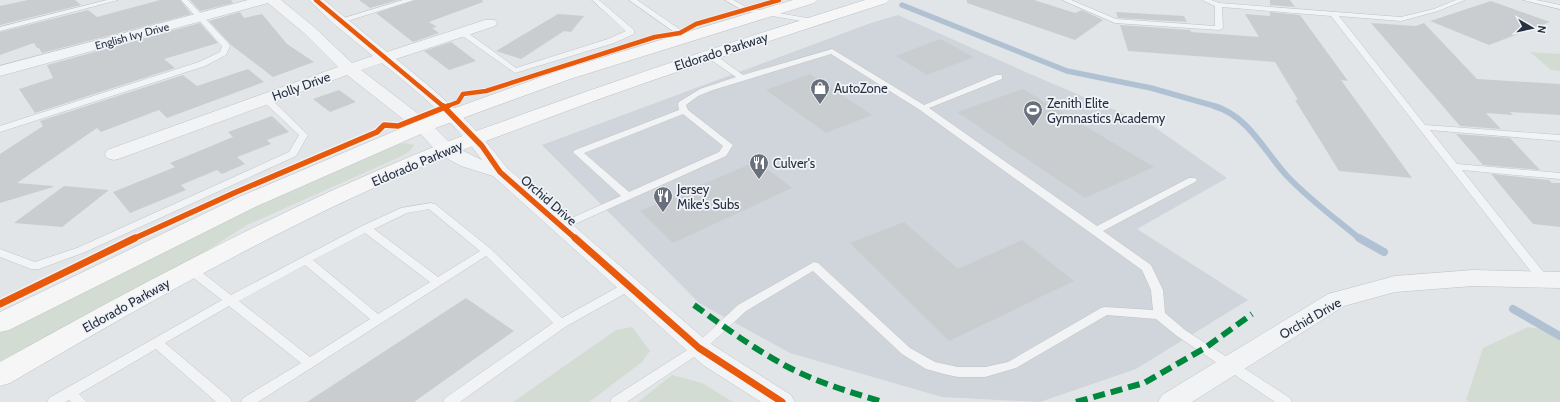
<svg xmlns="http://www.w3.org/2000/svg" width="1560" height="402" font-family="Cabin,sans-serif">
<rect width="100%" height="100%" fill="#e2e5e8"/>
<path fill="#d0d4db" d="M898 15 1037 77 1153 126 1227 178 1137 229 1248 300 1136 369 1040 402 942 397 790 353 699 303 542 145 871 23Z"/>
<g fill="#d3dcd3">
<path d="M1530 52 1560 54V71L1551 70Z"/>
<path d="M405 143 414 145 410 151 400 157 247 225 203 253 0 361V332L181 239 390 146Z"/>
<path d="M632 327 650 351 642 362 589 402H513L616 330Z"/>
<path d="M1528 327 1560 332V402H1469L1466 400 1483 348Z"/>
<path d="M672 375 702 383 733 402H638Z"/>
</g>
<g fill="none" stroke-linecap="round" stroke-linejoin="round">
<path stroke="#b0c1d4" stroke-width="5.5" d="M902 5 1067 71 1151 88 1218 107"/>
<path stroke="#b0c1d4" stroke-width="6" d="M1214 106C1249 116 1265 153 1288 177 1310 200 1336 219 1360 239"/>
<g stroke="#b0c1d4" stroke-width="8">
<path d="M1359 238 1384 252"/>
<path d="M1513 309 1560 336"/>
</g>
</g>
<g fill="#cacdd0">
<path d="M28 0H75L81 5 0 25V6Z"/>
<path d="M160 0H180L191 14 42 53 39 48H37L34 43 0 55V32L88 10 97 17Z"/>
<path d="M190 0H231L233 3 200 11Z"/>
<path d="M359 0H398L370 8Z"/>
<path d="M415 0H482L483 2 429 22 437 27 432 28 439 33 413 42 376 13Z"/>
<path d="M967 0H1034L1075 13 1082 10 1103 20 1075 40 967 3Z"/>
<path d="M1270 0H1290L1295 7 1270 5Z"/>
<path d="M1491 1 1550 22 1489 45 1430 21Z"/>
<path d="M240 12 244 18 262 14 287 44 314 62 273 77 231 45 209 21Z"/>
<path d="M1116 12 1184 16 1187 22 1118 18Z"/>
<path d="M1270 12 1300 15 1348 81 1341 80 1412 178 1339 171 1295 100H1298L1275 62 1128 51 1120 25 1190 30 1191 32 1259 37 1245 14 1270 16Z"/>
<path d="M558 14 584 16 571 32 564 31 521 59 496 51Z"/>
<path d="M200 23 218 43 164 59 175 68 35 113 19 89 53 78 47 65Z"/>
<path d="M1371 23 1416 26 1424 23 1477 79 1560 84V115L1510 112 1513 115 1486 113 1501 129 1460 126Z"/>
<path d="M940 39 974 57 927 75 896 56Z"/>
<path d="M451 42 476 61 449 70 424 51Z"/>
<path d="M248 69 264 82 167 118 159 110 101 132 97 128 17 183 53 186V187L0 203V154L43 126 40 121 183 75 197 86Z"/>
<path d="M810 74 872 115 826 133 766 90Z"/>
<path d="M1023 89 1154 167 1085 198 957 112Z"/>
<path d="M339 90 356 102 330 112 313 99Z"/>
<path d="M272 116 289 132 267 140 271 144 237 157 245 164 222 174 217 170 181 185 186 190 130 213 113 192 175 167 170 163 233 137 228 132Z"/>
<path d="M1456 134 1510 138 1540 170 1483 165Z"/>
<path d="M757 161 792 188 673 243 640 211Z"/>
<path d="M1491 174 1549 180 1552 183H1560V227L1533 224Z"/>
<path d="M64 186 109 190 62 227 14 223Z"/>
<path d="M904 222 958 269 1022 240 1074 281 949 341 850 243Z"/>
<path d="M466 298 514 331 414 402H307Z"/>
</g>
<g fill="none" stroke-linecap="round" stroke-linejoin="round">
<g stroke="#c0c3c6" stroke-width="1">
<g id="lane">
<path d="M107 0H118L0 31V27Z"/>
<path d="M181 0H188L229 44 230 46 226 55 205 66 0 132V126L199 62 220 52 222 46Z"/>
<path d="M403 0H414L341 23 334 21Z"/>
<path d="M592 0H599L634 30V34L614 43 515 73 457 32 458 30H464L516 68 608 39 626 31Z"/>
<path d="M629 0H637L691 37 690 39H684Z"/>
<path d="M725 0H733L748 8 813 19 817 21 813 23 744 11Z"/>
<path d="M1062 0H1071L1116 19 1215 26V6L1202 0H1211L1219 3 1401 17 1434 9 1456 0H1465L1438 11 1401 21 1339 16 1425 125 1560 135V141L1430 130 1457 164 1560 173V179L1462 170 1549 279 1547 282H1539L1331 16 1222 7 1223 28 1219 30 1115 23Z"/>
<path d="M1523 0H1536L1560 5V9Z"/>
<path d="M832 49 924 105 996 75H1002V79L929 108 1097 226 1189 178H1195L1197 180 1195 182 1103 231 1151 265 1163 290 1165 313 1185 330 1290 398 1292 402H1275L1177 336 1156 319 1107 315 1016 368 985 377H958L944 374 926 369 902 354 813 271 746 311 703 351 627 402H610L612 398 695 345 738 305 814 262 818 263 910 348 935 362 958 367H985L1008 362 1101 308 1105 307 1153 310 1151 290 1142 270 920 110 831 54 713 90 698 96 686 105 688 110 733 145 726 156 566 228H558L557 226 558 224 621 196 575 154 573 152 575 150 679 110 678 104 679 102 700 89 736 77 705 56V52H711L743 75ZM683 114 723 146 719 152 629 192 584 153Z"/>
<path d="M266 96 269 97 308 135 296 156 85 252 39 269H31L0 257V249L35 262 77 248 289 152 299 135 263 101 262 99Z"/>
<path d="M431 203 435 204 491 249 562 318 625 283H633L635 286 633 289 565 327 460 402H443L445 398 553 323 486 256 258 402H241L243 398 301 363 229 306 165 343 230 398 232 402H216L156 349 79 394 87 402H71L69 400 65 402H47L49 398 222 300 187 273 185 270 187 267H195L231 295 362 226 401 208ZM429 209 480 251 438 277 374 229 407 213ZM365 233 430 282 378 314 313 260ZM305 265 370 319 310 357 239 301Z"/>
</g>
</g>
<g stroke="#c0c3c6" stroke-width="1">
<g id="street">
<path d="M248 0H281L314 27 352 63 373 56 334 24 309 0H324L387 52 485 20H495L497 23 495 26 396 59C438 92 475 125 507 168L708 342 791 395 795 402H761L703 365 493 176 461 166 439 154 417 130 347 75 121 158 114 160 107 158 105 154 107 150 338 67 304 33 268 3 0 76V66ZM382 63C418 92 455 122 482 160L453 146 429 122 361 70Z"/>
<path d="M1473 270 1560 272V288L1473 286 1395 292 1344 306 1192 402H1158L1162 395 1328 294 1395 276Z"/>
</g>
</g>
<g stroke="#bec2c6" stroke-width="1">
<g id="primary">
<path d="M793 0H817L814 3 570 79 430 130 255 207 9 330 0 332V312L239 197 416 122 558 71Z"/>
<path d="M865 0H889L886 3C772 40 657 77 545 119 505 134 466 148 428 164 283 225 145 304 10 383L0 386V362C135 287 271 214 414 155 452 139 491 126 529 112 640 72 753 35 865 0Z"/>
</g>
</g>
<use href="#lane" fill="#f2f3f4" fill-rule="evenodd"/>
<use href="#street" fill="#f2f3f4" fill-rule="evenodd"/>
<use href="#primary" fill="#f6f6f7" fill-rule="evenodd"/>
<g stroke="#00873e" stroke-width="6" stroke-dasharray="12 6" stroke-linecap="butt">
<path d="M694 305C723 326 754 349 786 366 816 382 850 392 883 402"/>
<path d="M1076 402 1144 383 1205 348 1252 314"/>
</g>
<g stroke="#f0f3f7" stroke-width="6">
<g id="cycleway-far2">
<path d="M316 0 444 107"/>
<path d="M445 107 458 102 463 94 486 91 655 37 680 33 696 24 779 0"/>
</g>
</g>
<g stroke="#f0f3f7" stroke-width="8">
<g id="cycleway-far1">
<path d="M443 106 482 146 500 172 576 239"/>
<path d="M133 239 234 193 377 132 384 125 398 126 448 106"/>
</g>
</g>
<g stroke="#f0f3f7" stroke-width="10">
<g id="cycleway">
<path d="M575 238 699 348 782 402"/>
<path d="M0 304 135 238"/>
</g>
</g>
<use href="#cycleway-far2" stroke="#e8590c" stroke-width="4.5"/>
<use href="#cycleway-far1" stroke="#e8590c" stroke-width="5.5"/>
<use href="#cycleway" stroke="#e8590c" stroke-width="7"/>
</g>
<defs>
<g id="shop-pin" transform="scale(1)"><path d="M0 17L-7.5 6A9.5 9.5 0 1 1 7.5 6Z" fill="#69707c" stroke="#f0f3f7"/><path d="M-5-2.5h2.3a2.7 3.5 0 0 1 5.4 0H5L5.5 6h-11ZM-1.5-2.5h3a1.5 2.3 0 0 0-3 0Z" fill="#fff"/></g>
<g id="stadium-pin" transform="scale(1)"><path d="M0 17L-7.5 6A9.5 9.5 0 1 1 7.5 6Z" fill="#69707c" stroke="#f0f3f7"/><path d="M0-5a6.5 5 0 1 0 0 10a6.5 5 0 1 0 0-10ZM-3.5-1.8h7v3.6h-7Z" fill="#fff"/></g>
<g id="restaurant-pin" transform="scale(1)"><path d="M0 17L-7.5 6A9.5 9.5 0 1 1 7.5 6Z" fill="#69707c" stroke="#f0f3f7"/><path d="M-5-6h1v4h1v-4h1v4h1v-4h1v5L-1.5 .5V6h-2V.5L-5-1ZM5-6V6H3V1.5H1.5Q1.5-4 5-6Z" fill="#fff"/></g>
</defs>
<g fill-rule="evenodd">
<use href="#shop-pin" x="820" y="88"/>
<use href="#stadium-pin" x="1033" y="110"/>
<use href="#restaurant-pin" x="759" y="163"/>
<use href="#restaurant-pin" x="663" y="196"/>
</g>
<g text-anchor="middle" stroke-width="3.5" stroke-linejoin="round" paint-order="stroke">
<g font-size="11" fill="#283142" stroke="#f0f3f7">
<text transform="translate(132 36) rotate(-15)" y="4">English Ivy Drive</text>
</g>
<g font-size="13" fill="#283142" stroke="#f0f3f7">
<text transform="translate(721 51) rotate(-18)" y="5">Eldorado Parkway</text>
<text transform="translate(301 86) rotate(-20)" y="5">Holly Drive</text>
<text transform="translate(417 163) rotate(-23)" y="5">Eldorado Parkway</text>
<text transform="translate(549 200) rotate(41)" y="5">Orchid Drive</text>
<text transform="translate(126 305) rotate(-29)" y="5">Eldorado Parkway</text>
<text transform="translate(1310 318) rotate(-30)" y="5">Orchid Drive</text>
</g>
<g font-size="13" fill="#283142" stroke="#f0f3f7" text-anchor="start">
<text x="834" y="93">AutoZone</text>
<text x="1047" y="108">Zenith Elite<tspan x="1047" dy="15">Gymnastics Academy</tspan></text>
<text x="773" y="168">Culver's</text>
<text x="677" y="194">Jersey<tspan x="677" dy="15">Mike's Subs</tspan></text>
</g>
</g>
<g transform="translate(1532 28) rotate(99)" stroke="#f0f3f7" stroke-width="3" paint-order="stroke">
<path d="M0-3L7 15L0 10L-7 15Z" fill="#283142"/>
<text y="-6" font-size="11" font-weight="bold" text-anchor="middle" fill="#283142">N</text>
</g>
</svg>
